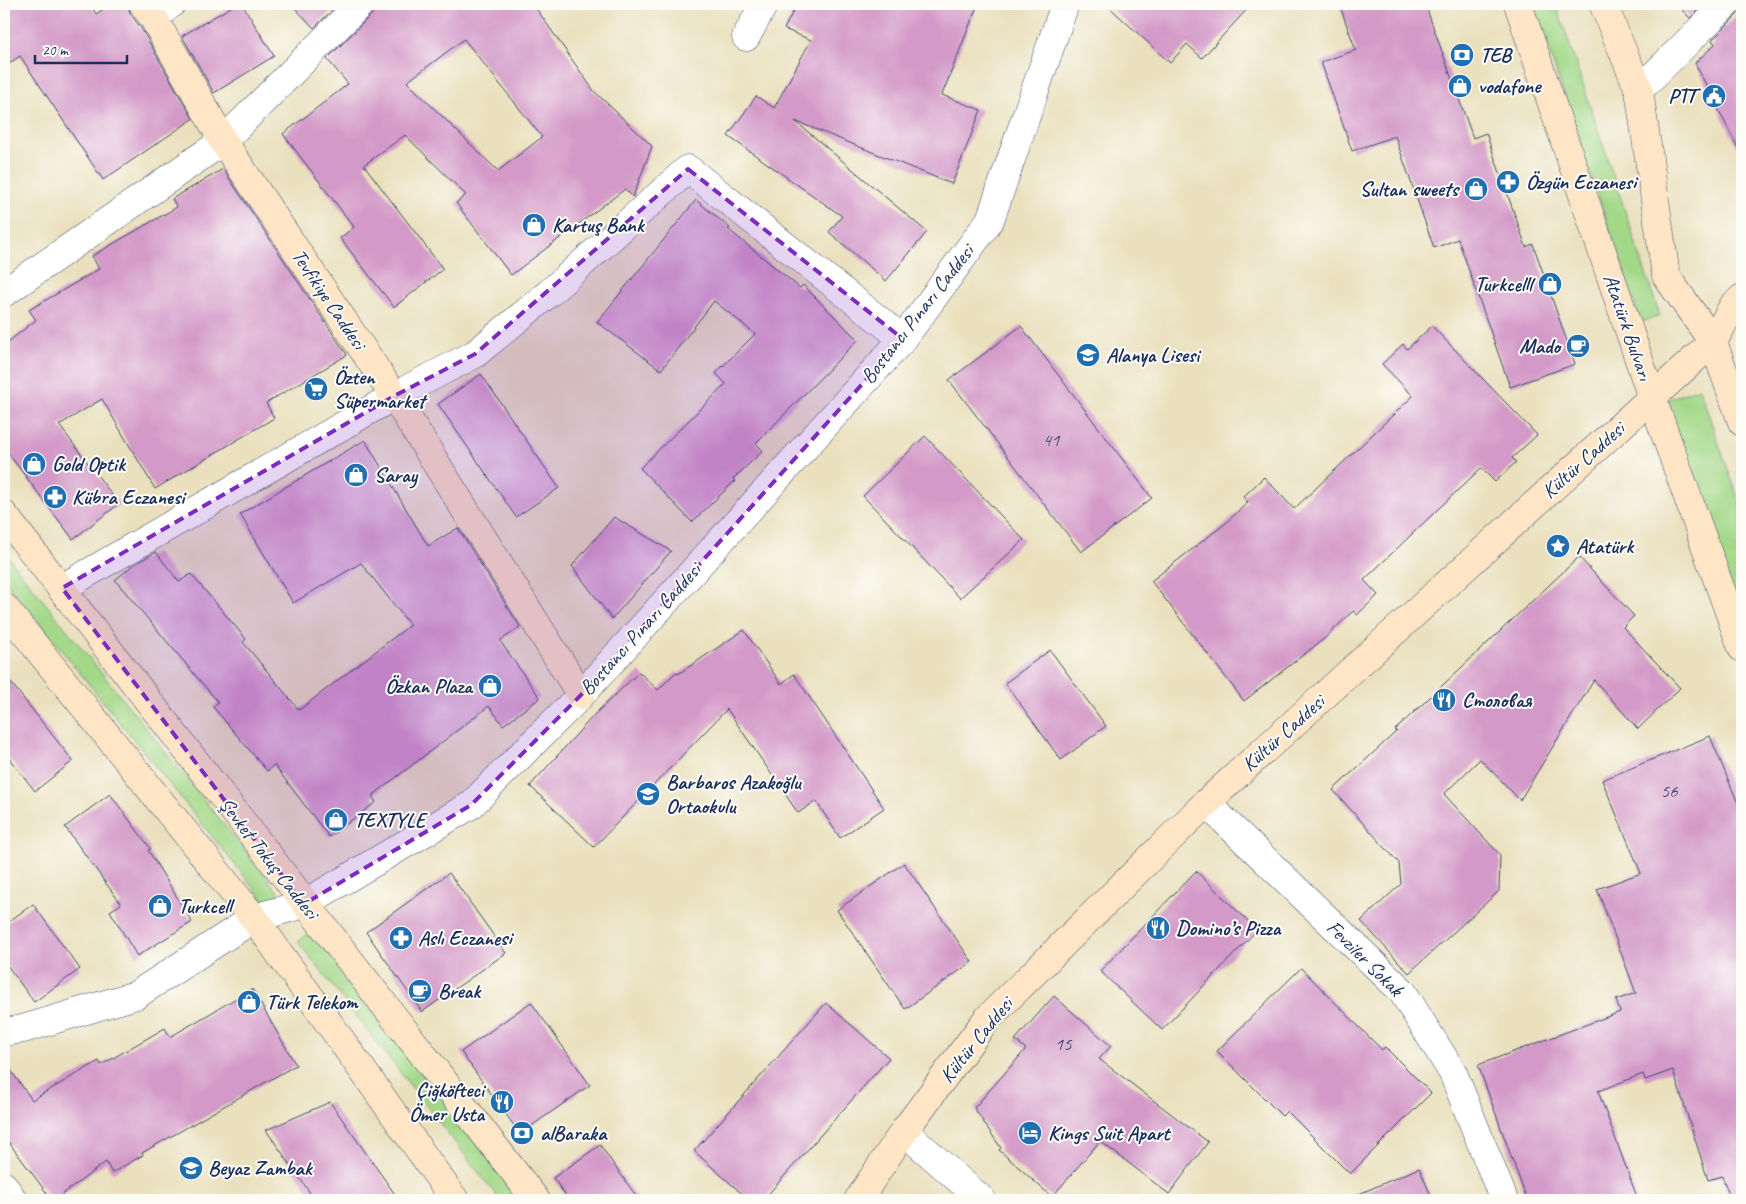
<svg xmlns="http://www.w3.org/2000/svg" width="1746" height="1204" font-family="Caveat,sans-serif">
<rect width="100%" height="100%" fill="#fdfcf7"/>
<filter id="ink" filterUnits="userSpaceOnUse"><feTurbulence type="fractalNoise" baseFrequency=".02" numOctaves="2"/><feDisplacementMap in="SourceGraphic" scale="10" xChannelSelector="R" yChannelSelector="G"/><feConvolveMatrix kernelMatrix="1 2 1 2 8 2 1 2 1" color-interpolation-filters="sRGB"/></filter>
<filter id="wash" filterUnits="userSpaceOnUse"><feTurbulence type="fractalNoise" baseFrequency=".0096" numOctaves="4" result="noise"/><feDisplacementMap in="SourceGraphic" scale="20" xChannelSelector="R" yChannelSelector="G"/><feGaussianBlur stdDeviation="1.12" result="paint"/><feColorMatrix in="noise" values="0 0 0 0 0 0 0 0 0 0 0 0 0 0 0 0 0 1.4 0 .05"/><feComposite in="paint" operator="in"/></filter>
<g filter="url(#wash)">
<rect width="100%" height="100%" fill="#eae0bd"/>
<g fill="#a3d888" stroke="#5f8473">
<path d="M1533 4H1556L1660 316 1641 322Z"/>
<path d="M1699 388 1742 509V620L1666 400Z"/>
<path d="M4 552 280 894 265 902 4 579Z"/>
<path d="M311 931 521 1200H500L298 942Z"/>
</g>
<g id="blocks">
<g fill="#d399c8" fill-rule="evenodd">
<path d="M4 4H90L96 14 111 4H128L130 13 141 28 193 119 103 180 20 56 4 67Z"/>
<path d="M236 4H242L274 56 214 93 182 36Z"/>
<path d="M291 4H338L314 28Z"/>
<path d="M375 4H533L594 91 652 146 633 197 625 189 511 275 456 203 466 195 405 135 364 165 443 269 394 307 340 238 354 227 283 134 348 84 327 59 371 15 375 8ZM464 39 542 137 498 171 407 82Z"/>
<path d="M797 4H978L942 95 981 110 952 184 795 121 927 232 886 281 829 232 842 216 728 136 756 96 774 108 811 40 784 29Z"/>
<path d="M1106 4H1252L1202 58 1187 44 1170 63Z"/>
<path d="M1339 4H1425L1473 138 1486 133 1526 247 1533 244 1575 364 1510 387 1458 239 1434 248 1395 136 1352 151 1321 62 1356 50Z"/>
<path d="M1676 4H1704L1690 18Z"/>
<path d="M1741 4H1742V156L1695 63 1715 44 1712 40 1737 15 1741 9Z"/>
<path d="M223 169 347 355 266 403 274 418 155 489 102 399 59 425 119 504 73 539 4 448V345L36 320 29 310 99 269 92 256 177 207 172 199Z"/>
<path d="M696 200 730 228 728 229 800 288 803 285 858 340 756 443 763 451 733 479 735 481 692 522 640 468 726 384 716 373 755 334 714 301 661 370 597 322Z"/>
<path d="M1021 326 1152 498 1081 552 949 380Z"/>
<path d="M1432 326 1537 435 1512 458 1516 462 1495 482 1481 468 1364 580 1378 595 1357 615 1353 611 1325 638 1244 701 1151 581 1226 523 1248 502 1243 497 1264 477 1294 509 1413 396 1382 364 1403 344 1407 349Z"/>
<path d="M481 374 559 488 516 517 438 404Z"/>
<path d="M925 436 1024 540 960 598 863 496Z"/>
<path d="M365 440 428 546 458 528 520 627 500 641 540 698 503 725 489 706 372 796 376 802 329 837 274 765 267 771 213 707 218 702 115 580 133 565 156 552 179 582 191 574 246 639 243 642 299 710 410 625 361 563 293 603 240 514Z"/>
<path d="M614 517 671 551 612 619 572 566Z"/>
<path d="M1579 557 1634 616 1623 627 1680 688 1638 729 1594 680 1520 800 1480 759 1444 794 1500 855 1499 891 1409 973 1361 921 1401 884 1399 863 1333 790 1397 731 1395 730Z"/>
<path d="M744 630 781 684 794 674 884 808 840 838 816 801 798 813 727 709 594 847 530 786 594 715 639 672 658 690 676 672 678 674Z"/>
<path d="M1050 650 1106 726 1061 760 1005 683Z"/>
<path d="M4 674 73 761 35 791 4 752Z"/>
<path d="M1710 736 1742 813V1200H1731L1722 1176 1708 1180 1673 1070 1645 1080 1643 1074 1598 1091 1638 1200H1527L1478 1065 1620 1012 1616 1000 1636 993 1597 889 1641 873 1602 780Z"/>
<path d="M110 794 151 849 148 850 192 922 137 956 110 911 121 904 65 827Z"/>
<path d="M904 863 972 962 905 1009 837 910Z"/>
<path d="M1196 871 1257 930 1162 1030 1100 971Z"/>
<path d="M449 873 506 953 422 1012 366 932Z"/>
<path d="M33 904 80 969 34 1002 4 961V925Z"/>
<path d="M1301 968 1382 1050 1385 1047 1431 1093 1350 1174 1287 1111 1282 1116 1217 1051Z"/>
<path d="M252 989 296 1065 142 1153 143 1155 112 1173 106 1162 55 1200H52L4 1136V1061L32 1100 99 1061 101 1065 165 1028 170 1037Z"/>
<path d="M1054 996 1111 1046 1099 1059 1208 1142 1169 1194 1100 1141 1052 1197 999 1150 1001 1148 974 1108 1026 1049 1015 1040Z"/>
<path d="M531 1002 590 1085 520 1134 461 1052Z"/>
<path d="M826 1003 889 1058 763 1200H749L694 1151Z"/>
<path d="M330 1102 399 1200H315L266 1130Z"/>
<path d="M600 1145 639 1200H569L553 1178Z"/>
<path d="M1419 1168 1433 1200H1345Z"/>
</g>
</g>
</g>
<g filter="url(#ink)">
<use href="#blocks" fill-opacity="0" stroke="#3a4a6c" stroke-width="1"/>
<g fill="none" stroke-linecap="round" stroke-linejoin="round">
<g stroke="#3a4a6c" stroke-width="29">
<g id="street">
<path d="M154 19 171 4"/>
<path d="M746 37 764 4"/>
<path d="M1639 90 1726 4"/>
<path d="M4 293 223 141 360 4"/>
<path d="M62 588 394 396 475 354 548 294 688 169 903 339"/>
<path d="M1206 803 1402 991 1453 1073 1504 1200"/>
<path d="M4 1032 23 1029 136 995 254 918 304 904 471 805 581 695 903 339 990 220 1065 4"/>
<path d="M904 1131 982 1200"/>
<path d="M4 1186 13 1200"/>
</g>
</g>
<g stroke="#3a4a6c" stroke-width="29">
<g id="secondary">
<path d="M143 4 154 19 223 141 394 396 581 695"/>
<path d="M1518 4 1652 398 1742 648"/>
<path d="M1603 4 1639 90 1666 276 1713 342 1742 422"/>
<path d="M4 515 536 1200"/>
<path d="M4 607 254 918 455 1200"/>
<path d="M858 1200 904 1131 987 1019 1206 803 1713 342 1733 306 1742 298"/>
</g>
</g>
<use href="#street" stroke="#fff" stroke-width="28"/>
<use href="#secondary" stroke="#fde5c5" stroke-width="28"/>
</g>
</g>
<path fill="#7b2cbf" fill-opacity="0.2" stroke="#7b2cbf" stroke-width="4" stroke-dasharray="10 6" stroke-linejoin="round" d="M688 169 903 339 581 695 471 805 304 904 62 588 394 396 475 354Z"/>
<defs>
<g id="bank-disc" transform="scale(1.25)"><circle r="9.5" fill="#1f6fb2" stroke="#fdfcf7"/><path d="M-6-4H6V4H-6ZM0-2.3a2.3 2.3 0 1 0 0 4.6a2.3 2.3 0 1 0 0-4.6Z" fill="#fff"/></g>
<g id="shop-disc" transform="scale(1.25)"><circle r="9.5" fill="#1f6fb2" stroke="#fdfcf7"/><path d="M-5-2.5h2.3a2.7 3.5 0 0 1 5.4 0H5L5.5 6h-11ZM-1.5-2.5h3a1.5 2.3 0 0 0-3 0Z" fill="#fff"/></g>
<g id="civic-disc" transform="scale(1.25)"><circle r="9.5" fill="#1f6fb2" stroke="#fdfcf7"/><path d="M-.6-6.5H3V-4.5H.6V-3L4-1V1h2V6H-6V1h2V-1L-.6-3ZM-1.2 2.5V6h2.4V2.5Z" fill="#fff"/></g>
<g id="pharmacy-disc" transform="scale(1.25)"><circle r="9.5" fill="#1f6fb2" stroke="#fdfcf7"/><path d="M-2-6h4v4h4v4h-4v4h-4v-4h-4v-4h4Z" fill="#fff"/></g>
<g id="cafe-disc" transform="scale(1.25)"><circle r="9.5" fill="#1f6fb2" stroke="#fdfcf7"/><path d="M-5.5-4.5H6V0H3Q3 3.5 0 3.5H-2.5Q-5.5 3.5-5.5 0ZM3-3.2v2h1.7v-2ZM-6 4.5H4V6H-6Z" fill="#fff"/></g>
<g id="school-disc" transform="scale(1.25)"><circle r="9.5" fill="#1f6fb2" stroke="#fdfcf7"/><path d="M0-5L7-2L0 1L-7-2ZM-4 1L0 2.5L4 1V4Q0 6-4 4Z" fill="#fff"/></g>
<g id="supermarket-disc" transform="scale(1.25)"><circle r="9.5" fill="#1f6fb2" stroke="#fdfcf7"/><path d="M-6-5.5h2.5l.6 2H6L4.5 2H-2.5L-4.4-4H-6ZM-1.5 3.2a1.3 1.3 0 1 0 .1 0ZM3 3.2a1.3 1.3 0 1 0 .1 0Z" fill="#fff"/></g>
<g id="sight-disc" transform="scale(1.25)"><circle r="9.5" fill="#1f6fb2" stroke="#fdfcf7"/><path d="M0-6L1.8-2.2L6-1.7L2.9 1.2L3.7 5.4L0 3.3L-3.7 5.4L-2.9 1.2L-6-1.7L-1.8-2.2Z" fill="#fff"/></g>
<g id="restaurant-disc" transform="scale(1.25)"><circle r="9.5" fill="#1f6fb2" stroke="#fdfcf7"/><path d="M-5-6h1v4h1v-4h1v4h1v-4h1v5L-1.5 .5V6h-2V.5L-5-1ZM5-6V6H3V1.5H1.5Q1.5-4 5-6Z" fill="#fff"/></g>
<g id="hotel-disc" transform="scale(1.25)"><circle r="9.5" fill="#1f6fb2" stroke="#fdfcf7"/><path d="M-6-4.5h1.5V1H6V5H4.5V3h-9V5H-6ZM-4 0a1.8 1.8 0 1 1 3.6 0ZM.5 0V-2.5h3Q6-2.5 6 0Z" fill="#fff"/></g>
</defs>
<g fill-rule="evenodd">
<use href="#bank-disc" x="1462" y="55"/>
<use href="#shop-disc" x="1460" y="86"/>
<use href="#civic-disc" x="1714" y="96"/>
<use href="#pharmacy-disc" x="1508" y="182"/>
<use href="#shop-disc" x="1476" y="189"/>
<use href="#shop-disc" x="534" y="225"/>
<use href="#shop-disc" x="1550" y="284"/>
<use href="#cafe-disc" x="1578" y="346"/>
<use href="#school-disc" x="1088" y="355"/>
<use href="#supermarket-disc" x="316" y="389"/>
<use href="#shop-disc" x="34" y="464"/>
<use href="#shop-disc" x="356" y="475"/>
<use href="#pharmacy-disc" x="55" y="497"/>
<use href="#sight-disc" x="1558" y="546"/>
<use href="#shop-disc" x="490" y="686"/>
<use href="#restaurant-disc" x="1444" y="700"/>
<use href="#school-disc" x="648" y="794"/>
<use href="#shop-disc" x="336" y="820"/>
<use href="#shop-disc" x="160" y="906"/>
<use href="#restaurant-disc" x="1158" y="928"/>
<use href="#pharmacy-disc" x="401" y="938"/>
<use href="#cafe-disc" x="420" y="991"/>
<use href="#shop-disc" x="249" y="1002"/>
<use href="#restaurant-disc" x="502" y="1102"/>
<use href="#bank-disc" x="522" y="1133"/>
<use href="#hotel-disc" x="1030" y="1133"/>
<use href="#school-disc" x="191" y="1168"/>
</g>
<g text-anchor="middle" stroke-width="4" stroke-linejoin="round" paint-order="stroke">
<g font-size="19" fill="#494a78">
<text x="1051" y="446">41</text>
<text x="1669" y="797">56</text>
<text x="1063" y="1050">15</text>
</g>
<g font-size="21" font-weight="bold" fill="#1b2f5e" stroke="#fdfcf7" text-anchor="start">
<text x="1480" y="62">TEB</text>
<text x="1478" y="93">vodafone</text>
<text x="1696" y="103" text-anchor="end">PTT</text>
<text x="1526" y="189">Özgün Eczanesi</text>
<text x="1458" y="196" text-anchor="end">Sultan sweets</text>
<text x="552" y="232">Kartuş Bank</text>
<text x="1532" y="291" text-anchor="end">Turkcelll</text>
<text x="1560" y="353" text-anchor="end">Mado</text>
<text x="1106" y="362">Alanya Lisesi</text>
<text x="334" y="384">Özten<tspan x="334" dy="24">Süpermarket</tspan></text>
<text x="52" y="471">Gold Optik</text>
<text x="374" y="482">Saray</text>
<text x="72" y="504">Kübra Eczanesi</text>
<text x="1576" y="553">Atatürk</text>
<text x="472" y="693" text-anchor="end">Özkan Plaza</text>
<text x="1462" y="707">Столовая</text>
<text x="666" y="789">Barbaros Azakoğlu<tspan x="666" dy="24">Ortaokulu</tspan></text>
<text x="354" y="827">TEXTYLE</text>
<text x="178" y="913">Turkcell</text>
<text x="1176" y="935">Domino’s Pizza</text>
<text x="418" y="945">Aslı Eczanesi</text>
<text x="438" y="998">Break</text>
<text x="266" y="1009">Türk Telekom</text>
<text x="484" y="1097" text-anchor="end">Çiğköfteci<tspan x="484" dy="24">Ömer Usta</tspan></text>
<text x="540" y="1140">alBaraka</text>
<text x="1048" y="1140">Kings Suit Apart</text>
<text x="208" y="1175">Beyaz Zambak</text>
</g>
<g font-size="21" fill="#1b2f5e" stroke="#fdfcf7">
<text transform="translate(329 299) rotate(56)" y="7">Tevfikiye Caddesi</text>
<text transform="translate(917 314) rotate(-52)" y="7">Bostancı Pınarı Caddesi</text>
<text transform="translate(1628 327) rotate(71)" y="7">Atatürk Bulvarı</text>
<text transform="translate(1583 460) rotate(-42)" y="7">Kültür Caddesi</text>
<text transform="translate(640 629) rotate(-48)" y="7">Bostancı Pınarı Caddesi</text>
<text transform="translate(1283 733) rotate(-42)" y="7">Kültür Caddesi</text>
<text transform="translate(269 858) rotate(52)" y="7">Şevket Tokuş Caddesi</text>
<text transform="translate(1365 958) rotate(45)" y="7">Fevziler Sokak</text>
<text transform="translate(976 1040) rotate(-51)" y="7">Kültür Caddesi</text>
</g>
</g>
<rect width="1746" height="1204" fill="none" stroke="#fdfcf7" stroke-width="20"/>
<path d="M35 55v8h92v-8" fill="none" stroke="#1b2f5e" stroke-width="2.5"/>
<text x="42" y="55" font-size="15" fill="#1b2f5e" stroke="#fdfcf7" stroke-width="4" paint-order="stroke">20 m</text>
</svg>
